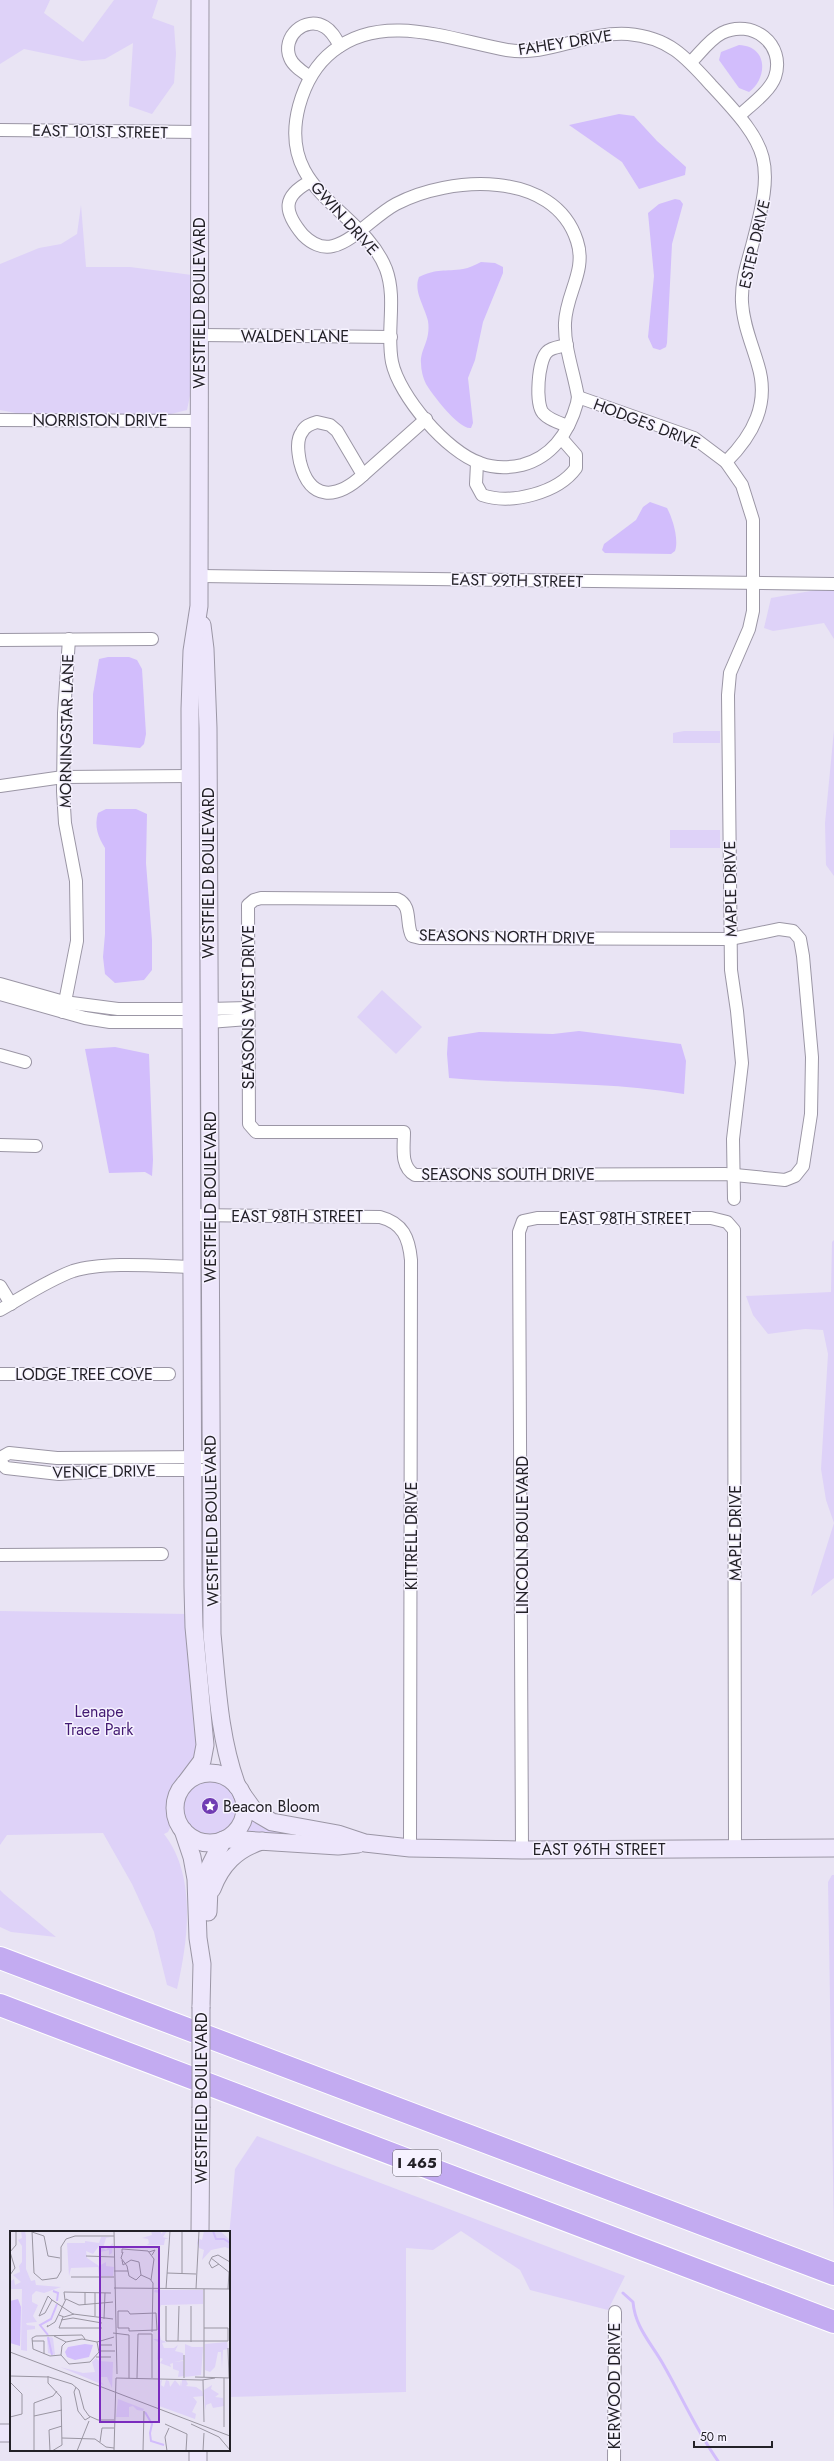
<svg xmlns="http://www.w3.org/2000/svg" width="834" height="2461" font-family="Jost,sans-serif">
<rect width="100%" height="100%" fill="#e9e4f4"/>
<g fill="#ded2f8">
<path d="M0 0H50L44 13 83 42 114 0H158L152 18 174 26 176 54 174 83 152 114 129 106 133 43 105 59 82 61 24 49 0 64Z"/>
<path d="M81 205 86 267H130L192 275V386L187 410 171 414 37 417 0 410V264L39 248 61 244 77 234Z"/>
<path d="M822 589H834V639L824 623 773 631 764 628 771 598Z"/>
<path d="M834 730V876L826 865 825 823Z"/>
<path d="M684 731H720V743H673V733Z"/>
<rect x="670" y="830" width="50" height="18"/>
<path d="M382 990 422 1027 396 1054 357 1017Z"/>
<path d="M834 1240V1578L811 1596 834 1523 826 1500 821 1469 828 1354 823 1330 805 1329 768 1334 753 1315 746 1296 831 1292 832 1242Z"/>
<path d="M0 1611 188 1614 200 1749 173 1790 169 1808 172 1824 168 1832 164 1834C197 1876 188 1941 177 1989L167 1985 154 1932 132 1884 103 1833 7 1835 0 1845Z"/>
<circle cx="210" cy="1807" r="27"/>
<path d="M250 1816 337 1838 243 1832Z"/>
<path d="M832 1875H834V2236L828 1882Z"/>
<path d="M0 1890 4 1894 56 1937 11 1932 0 1927Z"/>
<path d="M257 2136 625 2276 608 2310 530 2290 520 2270 461 2231 433 2250 406 2248V2392L229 2397V2237L235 2169Z"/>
</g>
<g fill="#d2bdfc">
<path d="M739 45C768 46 768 78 749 92L739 88 719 60 721 52Z"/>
<path d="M619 114 634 116 657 141 686 167 685 175 639 189 622 162 569 125Z"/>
<path d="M675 199 680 200 683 204 672 244 667 343 666 347 660 350 653 348 648 337 654 276 648 213 659 204Z"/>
<path d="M481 262 495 263 503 267V273L483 322 475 360 468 378 473 423 471 428C459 430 432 394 426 384 423 378 421 370 421 363 420 349 431 341 428 321 425 307 413 291 419 277 437 268 445 272 463 269 469 268 475 265 481 262Z"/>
<path d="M650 502 667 508C673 519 679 540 675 551L671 554 605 553 602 550 604 544 636 520 643 507Z"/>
<path d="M108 657H129L137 660 142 669 146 734 144 744 140 748 93 744V694L99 659Z"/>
<path d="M106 809H136L147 814 146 863 152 940V970L144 980 115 983 105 974 103 957 105 934V848C98 837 94 826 98 813Z"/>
<path d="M579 1031 681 1044 686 1061 684 1094C606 1081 528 1085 449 1078L447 1054 448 1037 479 1032 553 1034Z"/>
<path d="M115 1047 149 1054 153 1160 152 1176 145 1172 109 1173 85 1049Z"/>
</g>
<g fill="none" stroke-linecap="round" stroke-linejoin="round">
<path stroke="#d2bdfc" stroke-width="3" d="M623 2293 633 2302C635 2327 651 2343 663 2364 682 2397 696 2430 718 2461"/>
<g stroke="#9b96a5" stroke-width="14">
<g id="street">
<path d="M691 62C700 53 710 39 722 33 752 18 786 44 775 77 770 91 751 105 740 115"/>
<path d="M310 77C303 72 293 66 290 58 281 37 305 15 325 27 332 31 336 39 340 46"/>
<path d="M0 130 199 132"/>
<path d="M311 181C282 196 283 211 303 235 311 243 322 249 333 246 354 241 375 215 396 204 449 176 554 169 577 241 587 271 566 293 565 323 564 347 574 373 578 397L577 403C569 432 552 457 522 465 509 468 493 468 480 463 447 452 399 396 392 362 386 331 397 299 386 269 362 208 276 193 299 106 305 84 315 65 333 51 383 11 451 40 507 50 547 57 587 31 628 34 668 37 686 57 711 85 771 149 775 160 752 246 747 264 741 283 742 302 743 324 752 344 758 365 770 404 753 435 726 462"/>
<path d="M199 335 391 337"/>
<path d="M567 345C561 347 552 347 547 352 538 361 535 403 543 413 549 420 560 423 568 426"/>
<path d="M578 397 694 438 726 462 742 485 753 520V611L749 629 730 673 728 695 731 970 737 1011 742 1063 733 1139 734 1199"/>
<path d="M0 420 199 421"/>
<path d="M317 422 330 425 337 431 363 475C337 499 310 502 300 462 298 452 296 440 302 432 305 426 310 424 317 422Z"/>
<path d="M477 463 476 484 482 495C511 505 558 493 576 468V455L562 439"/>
<path d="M363 475 426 419"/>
<path d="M200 576 834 584"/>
<path d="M0 640 152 639"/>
<path d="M0 786 63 777 190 776"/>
<path d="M261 898 397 899C413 906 405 923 412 936L420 938 731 939 779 929 793 931 800 939 803 956 812 1057 811 1114 803 1166 795 1176 785 1180 725 1174 415 1175C400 1167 404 1147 404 1132H256L249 1124 248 905 254 900Z"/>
<path d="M0 984 64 1002 118 1009H190"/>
<path d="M0 994 85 1018 110 1022H190"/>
<path d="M208 1009 248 1008"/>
<path d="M63 1012 77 941 76 881 65 823 63 791 64 713 69 639"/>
<path d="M209 1022 248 1019"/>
<path d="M0 1055 25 1062"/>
<path d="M0 1145 36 1146"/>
<path d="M192 1215 380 1217C403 1223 409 1238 411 1260L410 1848"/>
<path d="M0 1286 11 1304"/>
<path d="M0 1310C23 1297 48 1280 73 1271 104 1261 159 1266 192 1267"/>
<path d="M0 1374H169"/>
<path d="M0 1458 9 1453 57 1458 210 1457"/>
<path d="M0 1462 6 1468 59 1474 121 1470H210"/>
<path d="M0 1555 162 1554"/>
<path d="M522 1850 519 1232 523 1221 537 1218H711L727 1222 734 1230 735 1848"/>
<path d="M614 2461 615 2312"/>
</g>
</g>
<g stroke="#9b96a5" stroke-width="19">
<g id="secondary">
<path d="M202 625 205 649 208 728 212 1634C217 1685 219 1737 237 1786"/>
<circle cx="210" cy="1808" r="35"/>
<path d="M187 1781 202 1761 205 1745 194 1627 193 1587 190 709 192 651 199 606 200 0"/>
<path d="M242 1794 255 1812 272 1822 338 1834 365 1843 410 1848 522 1850 834 1848"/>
<path d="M183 1830 192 1857 196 1879 198 1938 202 1964 201 2007"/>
<path d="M227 1839 338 1846 358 1844"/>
<path d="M212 1889C221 1865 236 1849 262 1841"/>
<path d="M208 1912 210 1866 223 1840"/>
<path d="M200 2232 201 2108"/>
<path d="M0 2433H11"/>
<path d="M198 2461V2450"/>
</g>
</g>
<g stroke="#fff" stroke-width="24">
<g id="highway">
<path d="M0 1958 834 2274"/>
<path d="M0 2005 834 2322"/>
</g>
</g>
<use href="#street" stroke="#fff" stroke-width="12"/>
<use href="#secondary" stroke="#ede6fb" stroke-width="17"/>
<use href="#highway" stroke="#c3abf1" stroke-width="22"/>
<g stroke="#9b96a5" stroke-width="19" stroke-linecap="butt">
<path id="secondary-bridge" d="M201 2108V2007"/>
</g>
<use href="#secondary-bridge" stroke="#ede6fb" stroke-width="17"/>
</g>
<defs>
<g id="sight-disc" transform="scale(0.9)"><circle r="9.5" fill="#703cb3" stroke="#f6f2ff"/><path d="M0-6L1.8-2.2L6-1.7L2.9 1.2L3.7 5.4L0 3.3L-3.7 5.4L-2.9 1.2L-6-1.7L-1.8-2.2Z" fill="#fff"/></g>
</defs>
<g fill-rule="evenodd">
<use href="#sight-disc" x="210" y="1806"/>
</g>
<g text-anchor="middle" stroke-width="3" stroke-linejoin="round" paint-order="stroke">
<rect fill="#f6f2ff" stroke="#626068" stroke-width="1" x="393" y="2150" width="48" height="26" rx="3"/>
<g font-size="15" font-weight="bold" fill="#232127">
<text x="417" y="2168">I 465</text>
</g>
<g font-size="16" fill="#232127" stroke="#f6f2ff">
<text transform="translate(565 42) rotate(-9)" y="6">FAHEY DRIVE</text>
<text transform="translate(100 131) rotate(1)" y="6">EAST 101ST STREET</text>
<text transform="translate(345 218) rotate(48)" y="6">GWIN DRIVE</text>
<text transform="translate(754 244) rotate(-77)" y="6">ESTEP DRIVE</text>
<text transform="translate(199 303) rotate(-90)" y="6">WESTFIELD BOULEVARD</text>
<text x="295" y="342">WALDEN LANE</text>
<text x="100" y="426">NORRISTON DRIVE</text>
<text transform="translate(647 423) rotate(21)" y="6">HODGES DRIVE</text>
<text transform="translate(517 580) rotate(1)" y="6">EAST 99TH STREET</text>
<text transform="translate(66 731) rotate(-89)" y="6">MORNINGSTAR LANE</text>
<text transform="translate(208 873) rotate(-90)" y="6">WESTFIELD BOULEVARD</text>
<text transform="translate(730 889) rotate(-91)" y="6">MAPLE DRIVE</text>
<text transform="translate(507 936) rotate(1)" y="6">SEASONS NORTH DRIVE</text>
<text transform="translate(248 1007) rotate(-90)" y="6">SEASONS WEST DRIVE</text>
<text x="508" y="1180">SEASONS SOUTH DRIVE</text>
<text transform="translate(210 1197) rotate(-90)" y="6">WESTFIELD BOULEVARD</text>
<text x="297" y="1222">EAST 98TH STREET</text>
<text x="625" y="1224">EAST 98TH STREET</text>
<text x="84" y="1380">LODGE TREE COVE</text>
<text transform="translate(104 1471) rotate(-1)" y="6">VENICE DRIVE</text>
<text transform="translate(211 1521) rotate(-91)" y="6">WESTFIELD BOULEVARD</text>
<text transform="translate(735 1533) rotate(-90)" y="6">MAPLE DRIVE</text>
<text transform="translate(522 1535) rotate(-90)" y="6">LINCOLN BOULEVARD</text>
<text transform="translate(411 1536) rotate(-90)" y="6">KITTRELL DRIVE</text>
<text x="599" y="1855">EAST 96TH STREET</text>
<text transform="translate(201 2098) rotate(-90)" y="6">WESTFIELD BOULEVARD</text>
<text transform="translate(614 2386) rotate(-90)" y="6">KERWOOD DRIVE</text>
</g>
<g font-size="16" fill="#421972" stroke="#f6f2ff">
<text x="99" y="1717">Lenape<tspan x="99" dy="18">Trace Park</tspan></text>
</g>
<g font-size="16" fill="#232127" stroke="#f6f2ff" text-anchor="start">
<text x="223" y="1812">Beacon Bloom</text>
</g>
</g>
<g transform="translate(10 2231)">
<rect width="220" height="220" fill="#e9e4f4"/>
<path d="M11 0H15L16 5V38L21 50 25 49 26 54 51 56 34 62 26 60 22 64V71L28 74 23 85 27 91 16 92 17 94 25 95V98L17 99V120L11 119 12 58H0L1 50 4 48 5 54 11 51 3 44 10 41 9 35 12 31V15L8 9 12 7ZM141 0H151V3L154 0H157L153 6 159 8H155L154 14H137L139 12 138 8 132 7 142 4ZM194 0H210L220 9V18L215 16 201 19 192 29 194 19 189 17 187 12 188 7 192 9ZM91 6H101L96 7 93 17 96 19 103 12 102 22 99 24V19L90 21 89 15 83 23 76 20 77 27 89 35 96 31V35L104 36 103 45H89L88 36 61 37 59 45 57 12H75V10L89 12ZM145 59H193V73L151 74 149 79V62L144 61ZM150 104 151 109 157 111 152 112 154 117H164L168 114 165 120 173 122 174 129 164 131 173 130 174 145 168 146 169 140 163 138V132L160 133 161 136 150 132 153 128 151 127 147 129 148 111 143 108H149ZM41 106 43 107 45 124 38 122 37 107ZM217 111 218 118 213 119 212 137 211 121H208L205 136 200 141 195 139V113ZM175 113 182 116H193L191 144 175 146ZM86 127 89 130 103 131 102 157 97 146H90L89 149 94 154 91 153 50 136 73 142 85 141 82 131ZM152 149 151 154 154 156 156 149 159 150 160 156 165 149 170 155V150L171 156 172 149H176L178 153 176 155 186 156 192 160 193 165 183 166 187 171 182 181 186 183 185 188 149 175V150ZM202 154 201 158 209 163 205 166 213 167 214 175 203 177 201 172 196 174 195 179 194 159ZM108 168 134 178 133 180 127 179 123 175 119 176V186H106Z" fill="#ded2f8"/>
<path d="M8 68 11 76 10 115 0 112V70ZM75 113 83 114 79 126 65 129 57 126 55 121 58 116Z" fill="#d2bdfc"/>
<path fill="none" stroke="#d2bdfc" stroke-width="2" d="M203 0 206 8H214L220 12M43 60 48 62 47 70M38 104 30 94 41 88 47 73M38 106 42 124M135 181 142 193 140 202 141 210 154 214"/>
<path fill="none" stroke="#9a96a2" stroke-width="1" d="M22 0 24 42 32 49 47 47M104 0 107 143M125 0H139M22 1 34 5 38 25 50 27M0 21 5 37 0 44M0 21 6 14V0M113 21 111 27 117 35 119 45 126 49 131 44M139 21 145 19 142 24M112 22V18L138 20 144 28 141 49M76 25 104 26M201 27 220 42M112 29 113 34 121 29 129 31 131 44M209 33 202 37 199 32 202 26 208 24 220 31M104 40H118M157 42 186 43M172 42V0M131 44 140 48 143 52 142 101M61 46H104M47 47 51 40V16L56 8 65 5H104M104 57 220 58M156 58 160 0M186 58 189 0M218 58 219 41M38 65 42 69 35 82 29 85ZM42 69 63 83 103 88M55 69 54 61 101 62M75 74V61M156 75V110H218V97M108 80H118L120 83 146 82 147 99 119 100V97H108ZM49 84 54 86 64 83M85 85V62M53 86 49 97H92M94 88 95 62M51 89 63 87 92 92M38 94 37 96 45 91 56 68 69 74 103 71M194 97H218M103 102 119 104V147M44 105 56 111M72 108 87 111 89 121 80 131 59 133 51 124 52 115 56 111ZM22 110H34V123M168 110 169 75M87 111 104 106M181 111V75M89 114H102M218 117 219 147M89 120H105M0 121 220 205M51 124 40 125 23 118 22 107 26 105 72 104 75 108M174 124V147M86 126H101M0 145 39 146 62 153 69 159 74 178 79 185 88 189H104M38 145V152L51 166 52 214 42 220M185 146 220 147M194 146V58M106 147 192 149 205 147M127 147 128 103H142V147M193 149 194 191M0 151 12 163V183L0 186M66 156 64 161 68 180 75 189 80 186M24 185 52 179M155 193 177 203 176 220M181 193 209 206 220 219M214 196V147M52 207 85 208 96 216 104 217M90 211 92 197H104M24 220V172L43 165 47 160M40 220 39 199 52 195M67 220 79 190M104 220 106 147M133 220 134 180M157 220 155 206 159 197M193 220 194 202"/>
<path fill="#7b2cbf" fill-opacity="0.15" stroke="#7b2cbf" stroke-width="2" d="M90 16H149V191H90Z"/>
<rect width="220" height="220" fill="none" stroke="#232127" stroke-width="2"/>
</g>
<path d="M694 2441v6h78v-6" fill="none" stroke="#232127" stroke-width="2"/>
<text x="700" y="2441" font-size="12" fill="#232127" stroke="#f6f2ff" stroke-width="3" paint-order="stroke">50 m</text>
</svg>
